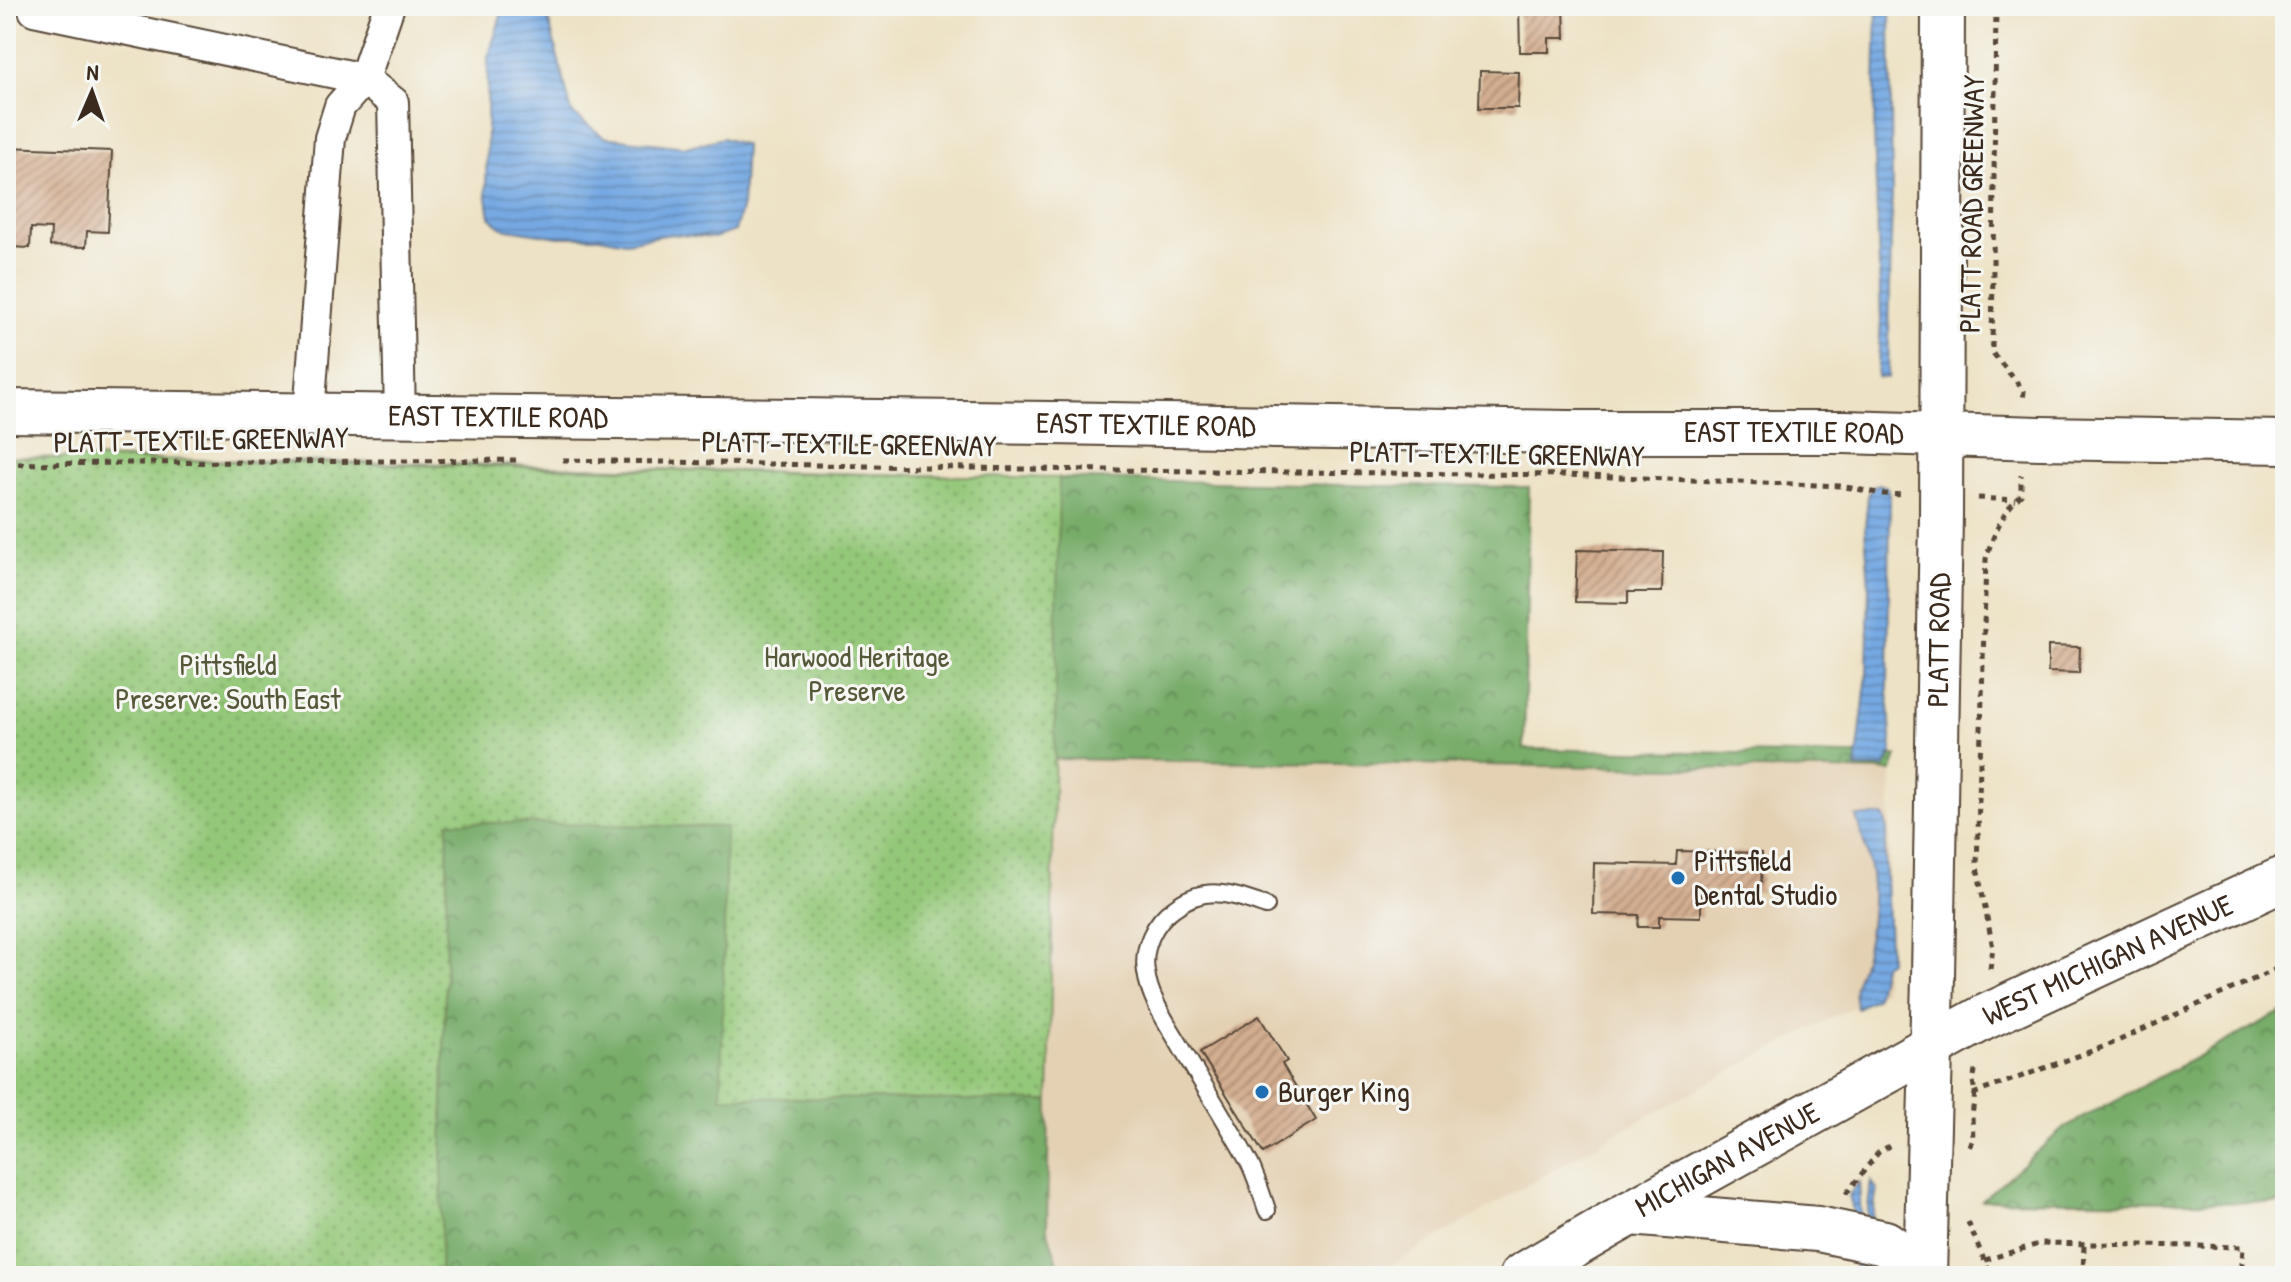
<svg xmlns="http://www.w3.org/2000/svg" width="2291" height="1282" font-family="'Patrick Hand',sans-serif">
<defs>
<pattern id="forest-crowns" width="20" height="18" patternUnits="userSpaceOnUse" patternTransform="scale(2)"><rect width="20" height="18" fill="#77ac69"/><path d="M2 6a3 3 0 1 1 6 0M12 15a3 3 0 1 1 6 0" fill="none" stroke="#638c56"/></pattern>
<pattern id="park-dots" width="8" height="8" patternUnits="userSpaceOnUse" patternTransform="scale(2)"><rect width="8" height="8" fill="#94c879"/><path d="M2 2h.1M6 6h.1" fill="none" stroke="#7aa363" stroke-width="1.8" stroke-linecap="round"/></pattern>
<pattern id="water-rules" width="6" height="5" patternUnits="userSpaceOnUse" patternTransform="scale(2)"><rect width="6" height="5" fill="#76a9e2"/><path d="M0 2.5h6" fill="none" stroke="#628ab7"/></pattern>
<pattern id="building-hatch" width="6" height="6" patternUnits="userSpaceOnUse" patternTransform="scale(2)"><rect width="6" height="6" fill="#d3ad8f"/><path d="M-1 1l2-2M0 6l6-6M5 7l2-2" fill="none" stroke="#ac8d74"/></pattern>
</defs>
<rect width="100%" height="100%" fill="#f6f6f2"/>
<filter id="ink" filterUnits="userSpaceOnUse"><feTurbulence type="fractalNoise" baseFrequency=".0125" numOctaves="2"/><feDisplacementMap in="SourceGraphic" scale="16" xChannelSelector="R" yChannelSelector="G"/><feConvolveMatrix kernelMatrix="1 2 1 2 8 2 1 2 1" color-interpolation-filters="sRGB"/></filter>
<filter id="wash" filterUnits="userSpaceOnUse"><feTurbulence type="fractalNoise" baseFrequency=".006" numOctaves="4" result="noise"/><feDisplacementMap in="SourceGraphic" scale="32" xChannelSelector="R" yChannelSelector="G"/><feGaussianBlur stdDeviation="1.8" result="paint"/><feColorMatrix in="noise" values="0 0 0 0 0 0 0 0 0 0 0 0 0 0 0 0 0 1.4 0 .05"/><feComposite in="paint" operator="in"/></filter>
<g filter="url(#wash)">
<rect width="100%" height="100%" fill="#ede2c5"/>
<path fill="#e4d1b4" d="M1054 759 1892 771 1884 991 1747 1062 1606 1139 1372 1276H1062L1047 1229Z"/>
<g fill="url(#forest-crowns)" stroke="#596b44" stroke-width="2">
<path d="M6 457 453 464 1381 486 1529 487 1524 749 1897 756 1892 771 1054 759 1047 1229 1062 1276H6Z"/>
<path d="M2285 1010V1203L1982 1200 2065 1127Z"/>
</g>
<path fill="url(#park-dots)" stroke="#68794c" stroke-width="2" d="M6 457 1059 478 1049 1101 721 1097 726 827 448 822 440 1276H6Z"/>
<g fill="url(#water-rules)" stroke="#586a80" stroke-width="2">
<path d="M504 6H545L572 113 604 137 685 147 723 138 745 145 742 205 735 231 714 238 671 234 626 242 600 237H559L502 228 490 217 486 192 488 58Z"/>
<path d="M1877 6H1890L1892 196 1888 378 1877 377 1881 321 1874 132Z"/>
<path d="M1879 484 1887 487 1890 497 1888 690 1892 753 1884 768H1856L1867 674 1869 586 1865 528 1868 496 1872 487Z"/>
<path d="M1856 816H1883C1890 827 1885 840 1885 853 1886 889 1889 924 1889 961L1883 965 1876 998 1857 1008C1851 988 1856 984 1862 965 1868 946 1871 923 1872 903 1873 885 1870 863 1865 846 1862 835 1858 827 1856 816Z"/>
<path d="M1871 1181 1877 1189 1869 1239 1866 1276H1855L1853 1212 1849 1195 1859 1182 1863 1254Z"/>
</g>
<g id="blocks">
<g fill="url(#building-hatch)">
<path d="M1519 6H1564L1565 38H1549V52H1520Z"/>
<path d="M1480 71 1519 72 1518 108H1479Z"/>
<path d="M6 147 112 151 108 232 87 231 86 247 50 246 51 229 31 228 30 248 11 247V239L6 238Z"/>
<path d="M1577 550 1663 552 1662 592H1628V603L1575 602Z"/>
<path d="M2048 646 2080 647 2079 673 2048 672Z"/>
<path d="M1677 851 1762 853 1761 892 1701 891V917L1659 916V927H1638L1639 915 1593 914 1594 863 1676 865Z"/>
<path d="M1259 1016 1287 1061 1282 1064 1316 1120 1263 1153 1200 1052Z"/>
</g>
</g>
</g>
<g filter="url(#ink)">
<use href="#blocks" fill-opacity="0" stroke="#564637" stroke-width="2"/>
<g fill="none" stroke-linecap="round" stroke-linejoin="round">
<g stroke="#564637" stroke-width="20">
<path id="service" d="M1266 906C1231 894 1206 884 1174 908 1154 922 1142 948 1146 972 1150 1002 1171 1028 1185 1054 1207 1091 1230 1127 1250 1164 1257 1179 1262 1195 1267 1210"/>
</g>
<g stroke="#564637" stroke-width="34">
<g id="minor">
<path d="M34 10 364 79 393 102 400 415"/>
<path d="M309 414 330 138 340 106 364 79 389 6"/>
</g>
</g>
<g stroke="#564637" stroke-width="46">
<g id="secondary">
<path id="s1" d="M6 411 1051 423 1568 432H1845L2040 438 2285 442"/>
<path id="s2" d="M1925 1276 1933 977 1941 515 1943 6"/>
</g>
</g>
<g stroke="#564637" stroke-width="48">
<g id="trunk">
<path d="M1631 1213 1818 1229 1885 1243 1925 1272"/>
<path id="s3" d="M1522 1276 1611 1224 1983 1018 2285 878"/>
</g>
</g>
<g stroke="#564637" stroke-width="5" stroke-dasharray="6 6" stroke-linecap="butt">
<path d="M1996 6 1992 352 2024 391 2023 401"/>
<path d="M563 460 1022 469 1566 475 1840 486 1883 494 1904 495"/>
<path d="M6 464 521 460"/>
<path d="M1978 498 2015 500"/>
<path d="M1990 969 1993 948 1977 867 1986 559C1992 537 2004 509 2021 495V475"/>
<path d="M1973 1094 2111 1044 2285 965"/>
<path d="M1970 1147 1973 1139 1972 1116 1975 1093 1973 1081 1976 1066"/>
<path d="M1846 1194 1878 1153 1889 1146"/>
<path d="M1968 1222 1991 1276"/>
<path d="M1985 1260 2042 1243 2243 1247 2241 1276"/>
<path d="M2083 1276 2084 1244"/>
</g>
<use href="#service" stroke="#fff" stroke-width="16"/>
<use href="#minor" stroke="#fff" stroke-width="30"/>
<use href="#secondary" stroke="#fff" stroke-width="42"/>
<use href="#trunk" stroke="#fff" stroke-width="44"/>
</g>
</g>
<g fill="#1f6fb2" stroke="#f6f6f2" stroke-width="3">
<circle cx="1678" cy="878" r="8"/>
<circle cx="1262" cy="1092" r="8"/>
</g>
<g text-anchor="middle" stroke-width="6" stroke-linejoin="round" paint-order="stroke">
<g font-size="30" fill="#3b2a1e" stroke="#f6f6f2">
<text transform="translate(1972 204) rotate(-89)" y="10">PLATT ROAD GREENWAY</text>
<text dy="10" stroke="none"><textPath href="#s1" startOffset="492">EAST TEXTILE ROAD</textPath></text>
<text dy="10" stroke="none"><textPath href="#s1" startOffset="1140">EAST TEXTILE ROAD</textPath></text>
<text dy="10" stroke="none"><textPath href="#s1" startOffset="1788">EAST TEXTILE ROAD</textPath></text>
<text transform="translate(201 440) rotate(-1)" y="10">PLATT-TEXTILE GREENWAY</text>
<text transform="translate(849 444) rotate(1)" y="10">PLATT-TEXTILE GREENWAY</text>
<text transform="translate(1497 454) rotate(1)" y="10">PLATT-TEXTILE GREENWAY</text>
<text dy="10" stroke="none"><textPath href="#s2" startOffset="636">PLATT ROAD</textPath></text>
<text dy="10" stroke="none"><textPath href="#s3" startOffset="666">WEST MICHIGAN AVENUE</textPath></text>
<text dy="10" stroke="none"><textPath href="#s3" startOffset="236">MICHIGAN AVENUE</textPath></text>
</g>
<g font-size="30" fill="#565939" stroke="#f6f6f2">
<text x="857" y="667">Harwood Heritage<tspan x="857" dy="34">Preserve</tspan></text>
<text x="228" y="675">Pittsfield<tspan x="228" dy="34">Preserve: South East</tspan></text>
</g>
<g font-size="30" fill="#3b2a1e" stroke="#f6f6f2" text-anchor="start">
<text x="1694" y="871">Pittsfield<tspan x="1694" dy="34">Dental Studio</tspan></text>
<text x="1278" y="1102">Burger King</text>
</g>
</g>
<rect width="2291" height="1282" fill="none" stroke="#f6f6f2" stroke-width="32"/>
<g transform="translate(92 92) rotate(2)" stroke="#f6f6f2" stroke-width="6" paint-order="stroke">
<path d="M0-6L14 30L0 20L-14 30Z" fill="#3b2a1e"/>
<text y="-12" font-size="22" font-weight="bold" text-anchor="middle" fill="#3b2a1e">N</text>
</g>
</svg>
